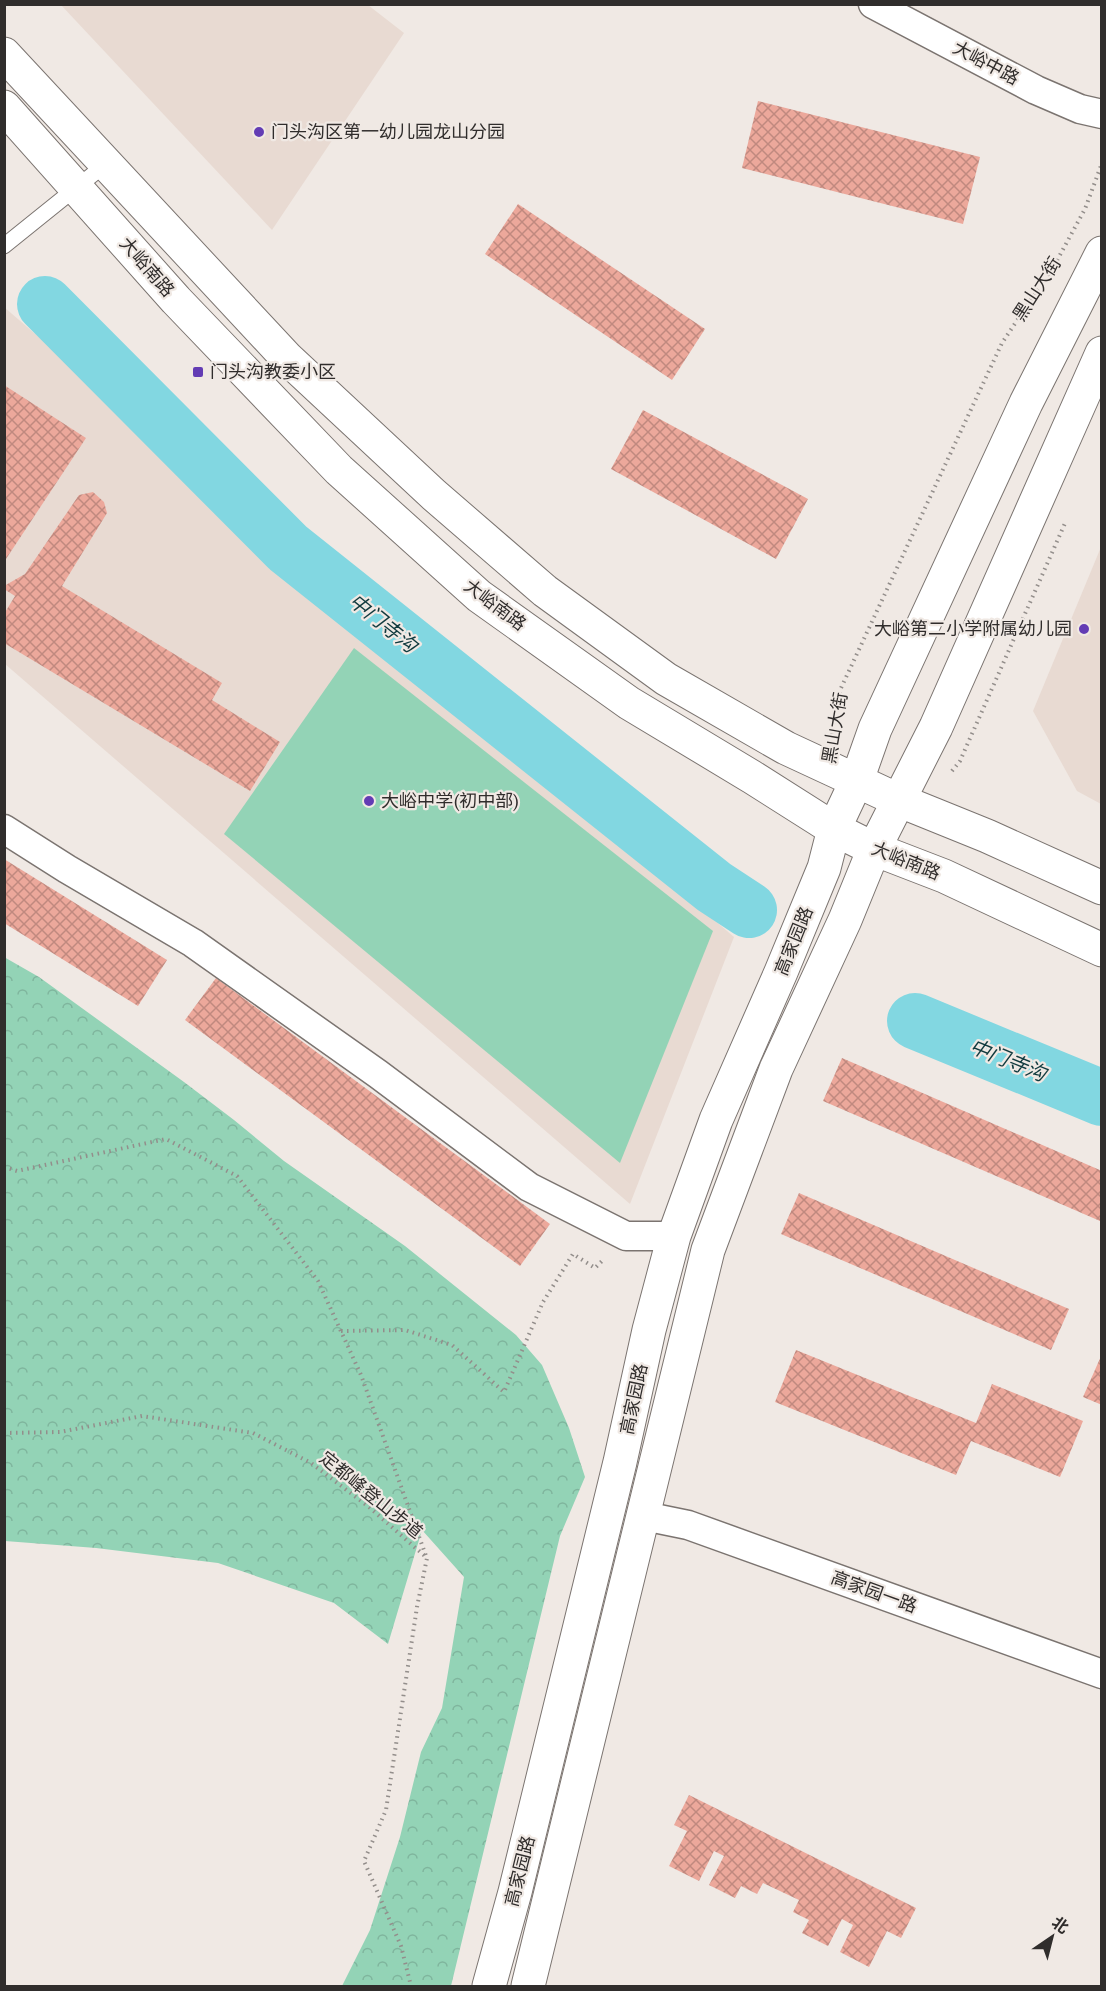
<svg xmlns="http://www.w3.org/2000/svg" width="1106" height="1991" font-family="'Crimson Pro','Noto Sans SC',serif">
<defs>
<pattern id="forest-crowns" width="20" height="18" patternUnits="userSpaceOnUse" patternTransform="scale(1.5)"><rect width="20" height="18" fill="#93d3b6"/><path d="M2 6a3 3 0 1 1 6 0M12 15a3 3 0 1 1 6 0" fill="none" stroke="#7fb59d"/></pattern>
<pattern id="building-cross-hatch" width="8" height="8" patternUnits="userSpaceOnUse" patternTransform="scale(1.5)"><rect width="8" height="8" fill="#eca89b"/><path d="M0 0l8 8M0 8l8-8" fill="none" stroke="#c0897f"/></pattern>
</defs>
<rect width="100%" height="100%" fill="#f0e9e4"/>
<g fill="#e8dad2">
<path d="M61 5H368L404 33 272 230Z"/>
<path d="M4 307 734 937 630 1204 5 664Z"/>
<path d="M1101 547V804L1077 791 1033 711Z"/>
</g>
<path fill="url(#forest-crowns)" d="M4 957 39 977 184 1082 234 1120 284 1161 405 1246 516 1335 542 1365 569 1428 585 1477 560 1536 451 1986H342L370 1930 400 1837 421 1752 442 1708 464 1577 422 1530 388 1644 334 1603 218 1563 96 1548 5 1541Z"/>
<path fill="#93d3b6" d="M354 648 713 931 620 1163 224 834Z"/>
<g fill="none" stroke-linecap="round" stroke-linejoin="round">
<g stroke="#82d7e1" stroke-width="56">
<path d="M45 304 288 548 714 887 749 910"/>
<path d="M915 1021 1102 1098"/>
</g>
</g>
<g fill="url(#building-cross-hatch)">
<path d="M758 101 980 157 963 224 742 168Z"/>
<path d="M518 204 705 329 672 380 485 254Z"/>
<path d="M4 385 86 438 4 562Z"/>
<path d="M643 410 808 499 776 559 611 469Z"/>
<path d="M93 492 104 502 107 513 62 586 222 683 212 700 280 742 250 791 4 643V614L15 596 4 589V586L25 574 79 495Z"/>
<path d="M4 859 167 960 138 1006 4 923Z"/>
<path d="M216 978 550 1224 520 1266 185 1020Z"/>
<path d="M842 1058 1102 1171 1100 1221 823 1101Z"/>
<path d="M799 1193 1069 1309 1051 1350 781 1234Z"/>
<path d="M796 1350 976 1423 992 1384 1083 1421 1060 1477 971 1441 956 1475 775 1402Z"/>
<path d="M1102 1354V1405L1083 1397Z"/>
<path d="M689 1795 916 1908 901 1938 887 1931 869 1967 840 1952 853 1925 842 1919 828 1946 802 1933 809 1920 793 1912 799 1900 763 1883 757 1894 741 1886 735 1898 709 1885 724 1856 714 1851 699 1881 669 1866 687 1831 674 1825Z"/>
</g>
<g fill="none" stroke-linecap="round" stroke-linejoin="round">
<g stroke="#7b7470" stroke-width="17">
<path id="lane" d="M4 246 107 163"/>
</g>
<g stroke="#7b7470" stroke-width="31">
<g id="street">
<path d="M873 4 1036 90 1080 109 1102 114"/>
<path d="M4 829 67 869 193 943 378 1074 529 1187 626 1236H674"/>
<path d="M644 1516 688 1525 1102 1674"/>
</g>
</g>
<g stroke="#7b7470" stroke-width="35">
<g id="secondary">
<path d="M4 54 286 357 434 495 545 591 666 679 786 748 898 800 987 836 1102 888"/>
<path d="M4 107 176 300 339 470 479 596 629 703 752 777 834 829 874 849 944 876 1102 950"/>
<path d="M489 1986 515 1892 620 1462 649 1330 674 1236 716 1120 781 972 824 868 834 829 857 780 875 729 1026 403 1102 253"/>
<path d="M528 1986 708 1250 776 1069 845 920 874 849 936 727 1102 353"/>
</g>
</g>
<g stroke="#938e8b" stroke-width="4" stroke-dasharray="1.5 4.5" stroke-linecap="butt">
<path d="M832 735 841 688 1002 343 1055 264 1085 209 1102 163"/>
<path d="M952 771 960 761 1066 521"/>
<path d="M4 1167 17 1171 166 1139 237 1176 318 1281 361 1375 426 1556"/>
<path d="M341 1331 405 1330 452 1345 504 1392 543 1302 573 1254 595 1268 604 1259"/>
<path d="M4 1433 60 1432 142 1416 253 1433 311 1463 369 1507 427 1558 417 1607 386 1810 364 1861 401 1946 411 1986"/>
</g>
<use href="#lane" stroke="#fff" stroke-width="15"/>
<use href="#street" stroke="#fff" stroke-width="28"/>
<use href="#secondary" stroke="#fff" stroke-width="33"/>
</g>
<g fill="#633cb4" stroke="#f0e9e4" stroke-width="2">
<circle cx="259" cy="132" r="6"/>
<rect x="192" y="366" width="12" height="12" rx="3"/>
<circle cx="1084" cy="629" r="6"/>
<circle cx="369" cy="801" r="6"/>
</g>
<g text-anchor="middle" stroke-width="4.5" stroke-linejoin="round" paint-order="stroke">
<g font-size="18" fill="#302d2c" stroke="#f0e9e4">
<text transform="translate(986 63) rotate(28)" y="6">大峪中路</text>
<text transform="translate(147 267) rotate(49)" y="6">大峪南路</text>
<text transform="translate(1037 289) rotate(-57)" y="6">黑山大街</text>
<text transform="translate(495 605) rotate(37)" y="6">大峪南路</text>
<text transform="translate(835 728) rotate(-80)" y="6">黑山大街</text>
<text transform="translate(906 861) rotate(22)" y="6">大峪南路</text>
<text transform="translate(794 941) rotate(-68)" y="6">高家园路</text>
<text transform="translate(634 1399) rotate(-78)" y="6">高家园路</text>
<text transform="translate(371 1495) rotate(39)" y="6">定都峰登山步道</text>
<text transform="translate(874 1592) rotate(20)" y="6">高家园一路</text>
<text transform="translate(520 1871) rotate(-76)" y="6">高家园路</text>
</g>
<g font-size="18" fill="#302d2c" stroke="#f0e9e4" text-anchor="start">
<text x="271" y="138">门头沟区第一幼儿园龙山分园</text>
<text x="210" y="378">门头沟教委小区</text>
<text x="1072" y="635" text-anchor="end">大峪第二小学附属幼儿园</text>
<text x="381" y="807">大峪中学(初中部)</text>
</g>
<g font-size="20" font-style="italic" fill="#103a3e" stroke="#f0e9e4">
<text transform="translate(383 623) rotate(39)" y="7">中门寺沟</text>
<text transform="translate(1008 1060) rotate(22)" y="7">中门寺沟</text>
</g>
</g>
<rect width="1106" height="1991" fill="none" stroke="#302d2c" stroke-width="12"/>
<g transform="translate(1052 1937) rotate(35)" stroke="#f0e9e4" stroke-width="4.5" paint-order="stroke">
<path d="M0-4.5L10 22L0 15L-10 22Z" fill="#302d2c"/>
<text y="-9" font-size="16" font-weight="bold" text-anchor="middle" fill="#302d2c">北</text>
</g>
</svg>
